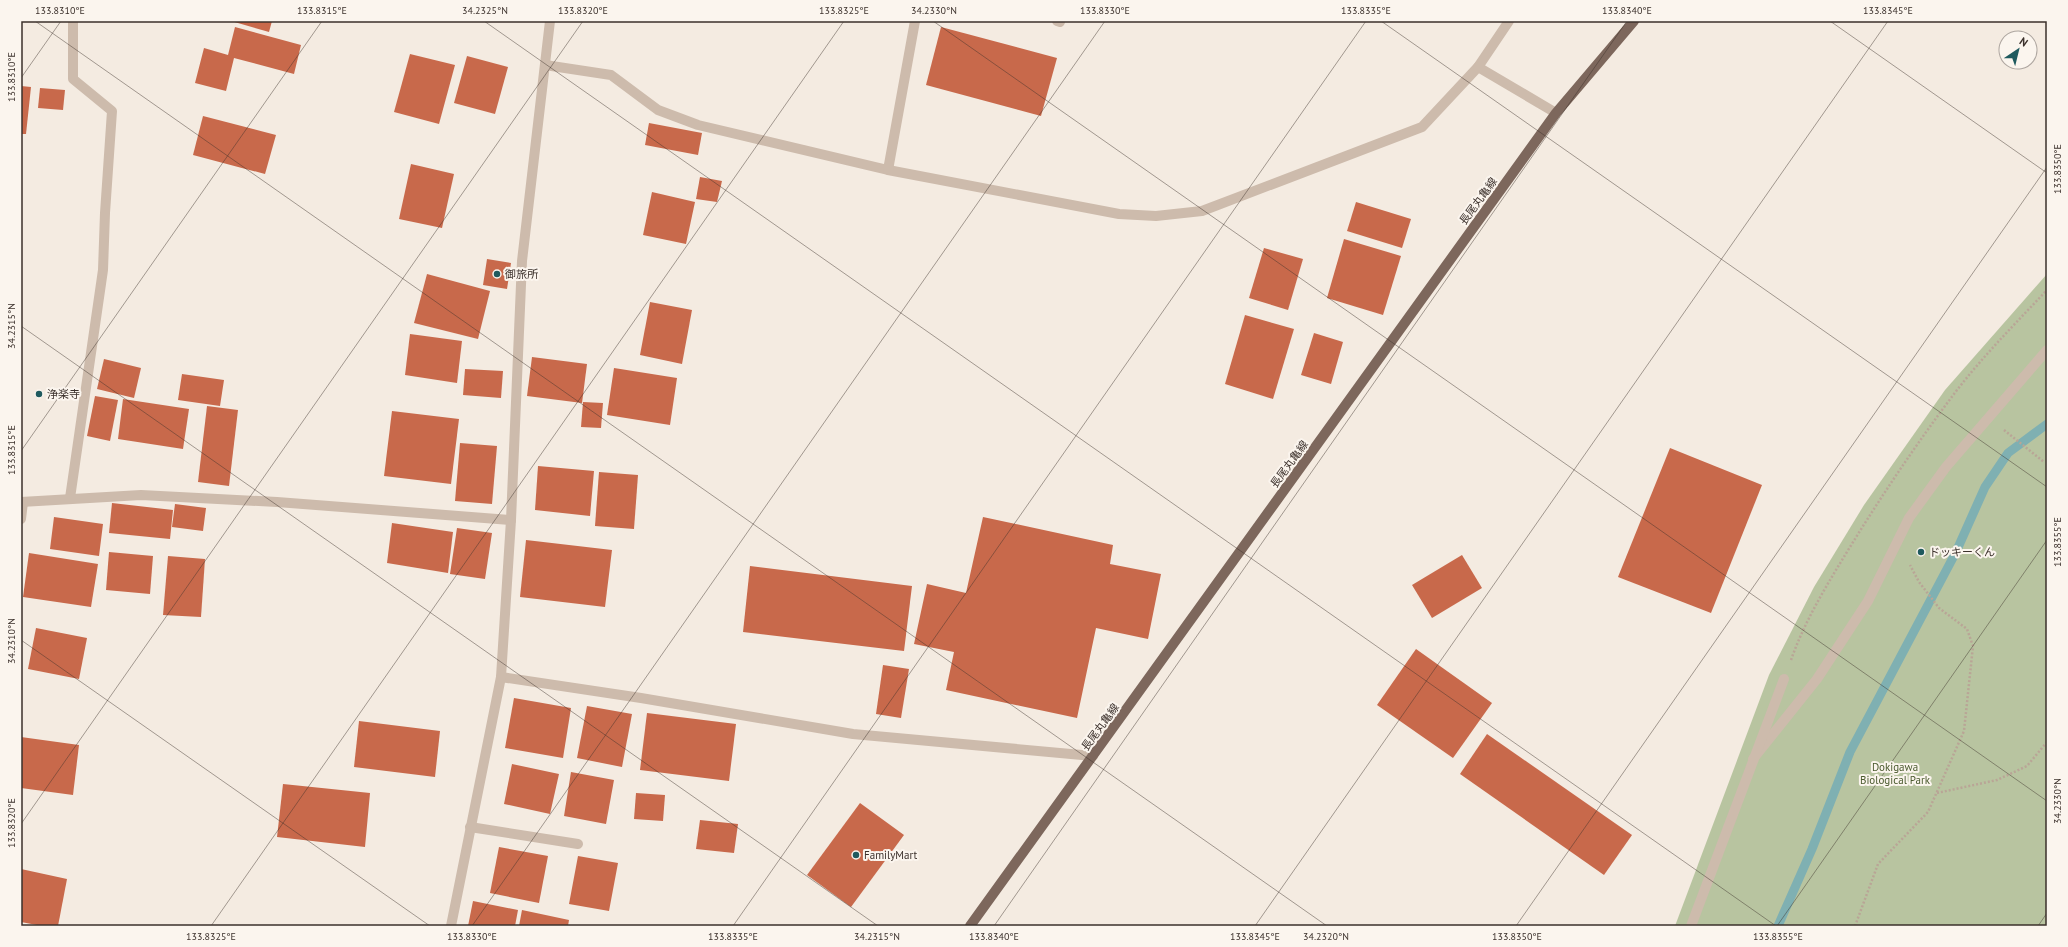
<svg xmlns="http://www.w3.org/2000/svg" width="2068" height="947" font-family="'PT Sans','Noto Sans JP',sans-serif">
<rect width="100%" height="100%" fill="#f4ebe1"/>
<path fill="#b8c4a0" d="M2047 274V926H1675L1769 675 1814 587 1864 505 1945 390Z"/>
<g fill="none" stroke-linecap="round" stroke-linejoin="round">
<path stroke="#7fb0b2" stroke-width="9" d="M1778 926 1812 849 1850 752 1956 552 1985 487 2008 453 2047 424"/>
</g>
<g fill="#c8694b">
<path d="M231 21H272L269 32Z"/>
<path d="M235 27 301 45 294 74 234 58 226 91 195 83 204 48 228 55Z"/>
<path d="M941 27 1057 58 1041 116 926 85Z"/>
<path d="M410 54 455 65 439 124 394 112Z"/>
<path d="M467 56 508 67 495 114 454 103Z"/>
<path d="M21 86 31 87 26 134H21Z"/>
<path d="M40 88 65 90 63 110 38 108Z"/>
<path d="M203 116 276 135 265 174 193 155Z"/>
<path d="M649 123 702 133 698 155 645 145Z"/>
<path d="M411 164 454 174 442 228 399 219Z"/>
<path d="M700 177 722 181 717 202 696 199Z"/>
<path d="M652 192 695 202 686 244 643 235Z"/>
<path d="M1356 202 1411 219 1402 248 1347 231Z"/>
<path d="M1344 239 1401 256 1383 315 1327 298Z"/>
<path d="M1264 248 1303 259 1288 310 1249 298Z"/>
<path d="M487 259 511 263 507 289 483 285Z"/>
<path d="M427 274 490 291 478 339 414 323Z"/>
<path d="M650 302 692 310 682 364 640 355Z"/>
<path d="M1245 315 1294 329 1273 399 1225 384Z"/>
<path d="M1314 333 1343 342 1331 384 1301 375Z"/>
<path d="M410 334 462 341 457 383 405 375Z"/>
<path d="M532 357 587 364 582 403 527 396Z"/>
<path d="M104 359 141 368 134 398 97 389Z"/>
<path d="M614 368 677 378 670 425 607 415Z"/>
<path d="M465 369 503 371 501 398 463 395Z"/>
<path d="M182 374 224 380 220 406 178 400Z"/>
<path d="M95 396 118 400 110 441 87 436Z"/>
<path d="M123 399 189 409 183 449 118 439Z"/>
<path d="M583 402 603 403 601 428 581 427Z"/>
<path d="M207 406 238 410 229 486 198 482Z"/>
<path d="M392 411 459 419 451 484 384 476Z"/>
<path d="M460 443 497 446 492 504 455 501Z"/>
<path d="M1670 448 1762 485 1711 613 1618 577Z"/>
<path d="M538 466 594 471 590 516 535 510Z"/>
<path d="M599 472 638 475 634 529 595 526Z"/>
<path d="M112 503 173 510 170 539 109 533Z"/>
<path d="M175 504 206 508 203 531 172 527Z"/>
<path d="M54 517 103 524 99 556 50 549Z"/>
<path d="M983 517 1113 545 1110 564 1161 574 1148 639 1096 628 1077 718 946 690 954 652 914 644 927 584 966 593Z"/>
<path d="M392 523 453 532 448 573 387 563Z"/>
<path d="M457 528 492 533 485 579 450 574Z"/>
<path d="M526 540 612 550 605 607 520 597Z"/>
<path d="M109 552 153 556 150 594 106 590Z"/>
<path d="M29 553 98 564 91 607 23 597Z"/>
<path d="M1462 555 1482 588 1432 618 1412 585Z"/>
<path d="M168 556 205 559 201 617 163 615Z"/>
<path d="M750 566 912 586 904 651 743 632Z"/>
<path d="M36 628 87 638 79 679 28 669Z"/>
<path d="M1416 649 1492 703 1453 758 1377 705Z"/>
<path d="M883 665 909 669 901 718 876 714Z"/>
<path d="M514 698 571 708 563 758 505 748Z"/>
<path d="M587 706 632 714 622 767 577 758Z"/>
<path d="M647 713 736 724 729 781 640 770Z"/>
<path d="M359 721 440 731 435 777 354 767Z"/>
<path d="M1487 734 1632 835 1604 875 1460 774Z"/>
<path d="M21 737 79 745 73 795 21 788Z"/>
<path d="M512 764 559 774 550 814 504 804Z"/>
<path d="M571 772 614 780 606 824 564 816Z"/>
<path d="M283 784 370 793 365 847 277 837Z"/>
<path d="M636 793 665 795 663 821 634 819Z"/>
<path d="M860 803 904 835 851 907 807 875Z"/>
<path d="M700 820 738 824 734 853 696 849Z"/>
<path d="M499 847 548 856 539 903 490 893Z"/>
<path d="M578 856 618 863 609 911 569 904Z"/>
<path d="M21 869 67 879 58 926H42L21 922Z"/>
<path d="M473 901 518 910 515 926H468Z"/>
<path d="M522 910 569 920 568 926H519Z"/>
</g>
<g fill="none" stroke-linecap="round" stroke-linejoin="round">
<g stroke="#b9a596" stroke-width="2.5" stroke-dasharray="2 2" stroke-linecap="butt">
<path d="M2004 430 2044 462"/>
<path d="M1791 660C1805 620 1828 583 1850 547 1882 495 1917 443 1954 394 1982 357 2015 324 2047 290"/>
<path d="M1937 793 1997 780 2027 766 2047 742"/>
<path d="M1855 926 1878 864 1928 812 1964 731 1973 646 1967 629 1939 608 1919 582 1910 565"/>
</g>
<g stroke="#cdbbac" stroke-width="10">
<path d="M1057 21 1060 22"/>
<path d="M545 65 611 75 658 110 698 125 888 170 1119 214 1156 216 1202 211 1422 127 1478 67 1556 113"/>
<path d="M1478 67 1509 21"/>
<path d="M888 170 915 21"/>
<path d="M70 498 103 270 105 213 112 111 73 79V21"/>
<path d="M21 502 141 495 277 502 511 520"/>
<path d="M21 519 23 502"/>
<path d="M501 677 641 698 853 734 1093 756"/>
<path d="M1753 759 1817 679 1868 601 1909 518 1946 467 2047 350"/>
<path d="M470 827 578 844"/>
<path d="M451 926 501 677 511 520 522 261 550 21"/>
<path d="M1691 926 1784 679"/>
</g>
<path stroke="#7d675c" stroke-width="10" d="M970 926 1556 113 1634 21"/>
</g>
<path fill="none" stroke="#3b302b" stroke-width="1" stroke-opacity="0.45" d="M35 21 1327 926M484 21 1776 926M933 21 2047 801M1381 21 2047 487M1830 21 2047 173M21 78 61 21M21 326 878 926M21 451 322 21M21 640 430 926M21 824 583 21M211 926 844 21M472 926 1105 21M733 926 1366 21M994 926 1627 21M1255 926 1888 21M1516 926 2047 167M1777 926 2047 540M2038 926 2047 913"/>
<g fill="#1f5a5e" stroke="#fbf5ee" stroke-width="1.5">
<circle cx="497" cy="274" r="4"/>
<circle cx="39" cy="394" r="4"/>
<circle cx="1921" cy="552" r="4"/>
<circle cx="856" cy="855" r="4"/>
</g>
<g text-anchor="middle" stroke-width="4" stroke-linejoin="round" paint-order="stroke">
<g font-size="11" fill="#3b302b" stroke="#fbf5ee">
<text transform="translate(1478 201) rotate(-54)" y="4">長尾丸亀線</text>
<text transform="translate(1289 464) rotate(-54)" y="4">長尾丸亀線</text>
<text transform="translate(1100 727) rotate(-54)" y="4">長尾丸亀線</text>
</g>
<g font-size="11" fill="#3b302b" stroke="#fbf5ee" text-anchor="start">
<text x="505" y="278">御旅所</text>
<text x="47" y="398">浄楽寺</text>
<text x="1929" y="556">ドッキーくん</text>
<text x="864" y="859">FamilyMart</text>
</g>
<g font-size="11" fill="#4a5a2e" stroke="#fbf5ee">
<text x="1895" y="771">Dokigawa<tspan x="1895" dy="13">Biological Park</tspan></text>
</g>
</g>
<rect width="2068" height="947" fill="none" stroke="#fbf5ee" stroke-width="44"/>
<g transform="translate(2018 50) rotate(35)"><circle r="19" fill="#fbf5ee" stroke="#aea6a0"/>
<path d="M0-3L7 15L0 10L-7 15Z" fill="#1f5a5e"/>
<text y="-6" font-size="11" font-weight="bold" text-anchor="middle" fill="#3b302b">N</text>
</g>
<rect x="22" y="22" width="2024" height="903" fill="none" stroke="#3b302b" stroke-width="1.5"/>
<g font-size="10" text-anchor="middle" fill="#3b302b">
<text x="60" y="14">133.8310°E</text>
<text x="322" y="14">133.8315°E</text>
<text x="485" y="14">34.2325°N</text>
<text x="583" y="14">133.8320°E</text>
<text x="844" y="14">133.8325°E</text>
<text x="934" y="14">34.2330°N</text>
<text x="1105" y="14">133.8330°E</text>
<text x="1366" y="14">133.8335°E</text>
<text x="1627" y="14">133.8340°E</text>
<text x="1888" y="14">133.8345°E</text>
<text transform="translate(11 77) rotate(-90)" y="4">133.8310°E</text>
<text transform="translate(2057 169) rotate(-90)" y="4">133.8350°E</text>
<text transform="translate(11 326) rotate(-90)" y="4">34.2315°N</text>
<text transform="translate(11 450) rotate(-90)" y="4">133.8315°E</text>
<text transform="translate(2057 542) rotate(-90)" y="4">133.8355°E</text>
<text transform="translate(11 641) rotate(-90)" y="4">34.2310°N</text>
<text transform="translate(2057 801) rotate(-90)" y="4">34.2330°N</text>
<text transform="translate(11 823) rotate(-90)" y="4">133.8320°E</text>
<text x="211" y="940">133.8325°E</text>
<text x="472" y="940">133.8330°E</text>
<text x="733" y="940">133.8335°E</text>
<text x="877" y="940">34.2315°N</text>
<text x="994" y="940">133.8340°E</text>
<text x="1255" y="940">133.8345°E</text>
<text x="1326" y="940">34.2320°N</text>
<text x="1517" y="940">133.8350°E</text>
<text x="1778" y="940">133.8355°E</text>
</g>
</svg>
